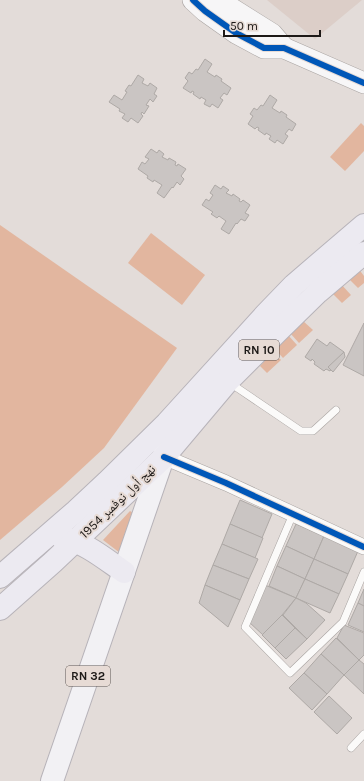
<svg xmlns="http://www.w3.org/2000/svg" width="364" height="781" font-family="Karla,'Noto Naskh Arabic',sans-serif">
<rect width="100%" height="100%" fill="#e3dcd9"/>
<path fill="#dccec8" d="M267 0H362L315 39Z"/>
<g fill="#e2b69f">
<path d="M361 123 364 126V151L345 171 330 157Z"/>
<path d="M0 225 177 348 104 448 62 487 0 540Z"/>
<path d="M151 233 205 275 182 305 128 263Z"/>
<path d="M358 268 364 276V283L358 288 347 277Z"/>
<path d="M340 283 351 295 342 303 330 291Z"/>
<path d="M302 320 313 330 299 343 290 333Z"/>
<path d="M288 335 297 345 283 358 275 349Z"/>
<path d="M273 351 281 360 267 373 260 366Z"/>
<path d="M130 511 138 516 124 556 103 540Z"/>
</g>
<g fill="#cac5c3" stroke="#aea9a6">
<path d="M205 59 212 64 207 72 215 77 216 75 222 79 221 81 231 88 227 95 224 93 220 98 223 100 218 108 212 104 210 107 204 104 206 100 201 97 200 99 193 94 194 92 192 91 191 93 183 88 188 81 185 78 189 72 192 74 196 69 198 70Z"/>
<path d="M138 75 144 79 142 83 148 86 150 83 157 88 154 94 157 96 153 102 150 99 146 105 149 106 144 114 142 112 141 114 143 116 138 123 131 118 128 122 122 118 125 114 119 111 120 109 109 102 114 95 122 100 127 92 125 91 129 85 131 86Z"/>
<path d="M270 95 277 100 272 108 280 113 281 111 287 115 286 117 296 124 292 131 289 129 285 134 288 136 283 144 277 140 275 143 269 139 271 136 266 133 265 135 258 130 259 128 257 127 255 129 248 124 253 116 250 114 254 108 257 110 261 105 263 106Z"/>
<path d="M151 149 157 153 159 150 164 154 162 157 168 160 169 158 176 162 175 165 177 166 178 164 186 169 181 176 184 179 180 185 177 182 173 188 172 187 164 198 157 193 162 185 154 180 153 182 147 178 148 176 138 169 142 162 145 164 149 159 145 157Z"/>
<path d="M215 185 221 189 223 186 229 190 226 193 232 196 233 194 240 199 239 201 241 202 243 200 250 205 245 213 249 215 245 221 241 219 237 224 236 223 229 234 221 229 226 221 219 216 217 218 211 214 213 212 202 205 206 199 209 201 213 195 210 193Z"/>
<path d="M364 323V376L343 365Z"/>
<path d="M317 339 327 346 330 342 344 352 330 371 326 369 324 371 314 364 315 362 312 359 311 361 305 357Z"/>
<path d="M344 352 345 357 333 372 328 367Z"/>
<path d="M240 500 272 514 262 538 230 524Z"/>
<path d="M230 524 263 538 255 558 222 544Z"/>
<path d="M296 524 324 536 314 559 286 546Z"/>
<path d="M324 536 358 551 348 574 314 559Z"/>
<path d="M222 544 258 559 249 579 213 565Z"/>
<path d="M286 546 314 559 305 579 277 566Z"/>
<path d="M314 559 348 574 339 594 305 579Z"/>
<path d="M213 565 249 579 240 600 205 585Z"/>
<path d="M277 566 305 579 296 598 269 586Z"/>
<path d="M305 579 339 594 330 613 296 598Z"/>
<path d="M205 585 240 600 228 627 199 603Z"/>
<path d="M265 585 296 598 282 615 263 635 249 622Z"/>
<path d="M364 589V606L358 603Z"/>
<path d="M296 598 306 603 325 620 307 639 283 615Z"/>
<path d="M358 603 364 606V632L348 625Z"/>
<path d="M282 615 295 628 275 648 262 635Z"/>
<path d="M344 625 364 633V655L359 660 337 638Z"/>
<path d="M295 628 307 639 286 659 275 648Z"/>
<path d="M336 638 359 660 344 675 321 654Z"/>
<path d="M321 654 344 675 327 694 304 673Z"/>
<path d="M359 660 364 664V694L344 675Z"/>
<path d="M304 673 327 694 312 710 289 688Z"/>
<path d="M329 696 352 718 337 734 314 712Z"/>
</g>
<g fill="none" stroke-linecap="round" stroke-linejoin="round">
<g stroke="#a9a4a2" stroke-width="8">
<g id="lane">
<path d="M230 383 301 431H313L336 410"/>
<path d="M293 514 245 627 290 673 343 622 364 572"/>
<path d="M351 748 364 734"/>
</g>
</g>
<g stroke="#a9a4a2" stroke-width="16">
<path id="street" d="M164 457 226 483 364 547"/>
</g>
<g stroke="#a9a4a2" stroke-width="22">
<g id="secondary">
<path d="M193 0 205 11 236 33 264 48H284L364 83"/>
<path d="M218 0 272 34 284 48"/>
</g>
</g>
<g stroke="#b7b3b9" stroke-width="24">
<path id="primary" d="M52 781 165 452"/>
</g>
<g stroke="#b7b3b9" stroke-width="24">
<g id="highway">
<path d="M61 537C85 542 105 559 124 572"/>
<path d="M0 577 76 511 107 482 167 423 266 314 294 285 364 225"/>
<path d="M0 609 53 562 164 457 228 381 277 332 318 292 364 253"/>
</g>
</g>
<use href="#lane" stroke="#fbfaf9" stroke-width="7"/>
<use href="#street" stroke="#fbfaf9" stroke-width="15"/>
<use href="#secondary" stroke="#f7f6f7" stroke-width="21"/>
<use href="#primary" stroke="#f2f1f4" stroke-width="22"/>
<use href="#highway" stroke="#eceaf1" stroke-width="22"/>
<g stroke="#e7dbd5" stroke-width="8">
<g id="cycleway">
<path d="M193 0 205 11 236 33 264 48H284L364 83"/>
<path d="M164 457 226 483 364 547"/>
</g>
</g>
<use href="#cycleway" stroke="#0057b8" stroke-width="6"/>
</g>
<g text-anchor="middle" stroke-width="4" stroke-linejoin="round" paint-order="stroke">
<g fill="#e7dbd5" stroke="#5a5350" stroke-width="1">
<rect x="239" y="340" width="40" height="20" rx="3"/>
<rect x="66" y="666" width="44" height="20" rx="3"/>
</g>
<g font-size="12" font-weight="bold" fill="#1d1917">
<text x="259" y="354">RN 10</text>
<text x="88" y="680">RN 32</text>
</g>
<g font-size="13" fill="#1d1917" stroke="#e7dbd5">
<text transform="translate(117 501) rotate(-44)" y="5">نهج أول نوفمبر 1954</text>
</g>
</g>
<path d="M224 30v6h96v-6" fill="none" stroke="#1d1917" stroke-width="2"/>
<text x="230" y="30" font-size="12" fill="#1d1917" stroke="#e7dbd5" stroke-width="3" paint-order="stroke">50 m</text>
</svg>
